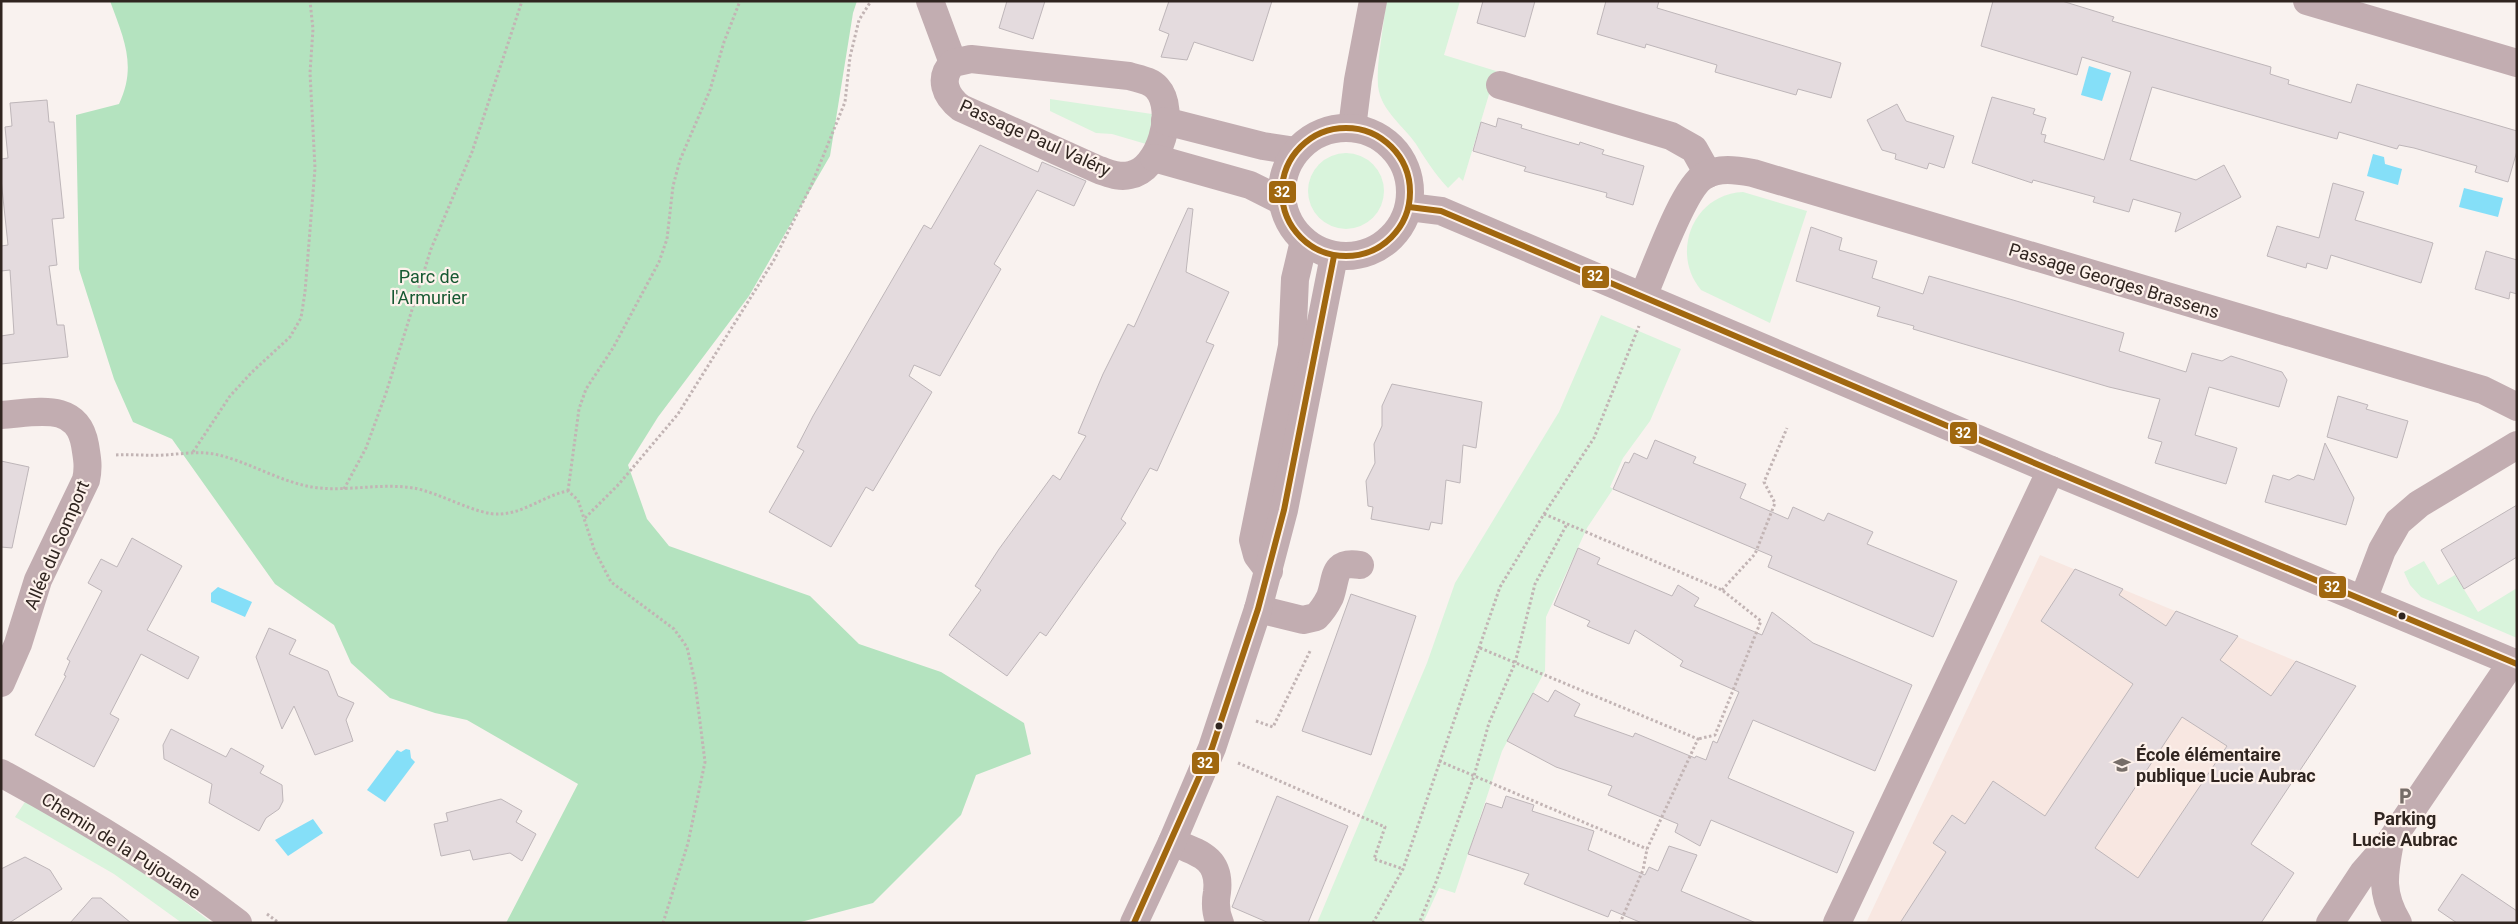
<svg xmlns="http://www.w3.org/2000/svg" width="2518" height="924" font-family="Roboto,sans-serif">
<rect width="100%" height="100%" fill="#f9f2ef"/>
<path fill="#f8e7e1" d="M2040 555 2356 686 2251 844 2294 873 2261 923H1866Z"/>
<g fill="#d9f4dc">
<path d="M1386 1H1460L1444 55 1496 71 1463 181 1459 177 1448 188C1435 174 1426 160 1416 144 1403 125 1381 111 1378 86 1376 61 1384 27 1386 1Z"/>
<path d="M1050 99 1152 114 1150 134 1146 144 1112 134 1096 133 1050 111Z"/>
<circle cx="1346" cy="191" r="38"/>
<path d="M1743 192 1807 211 1770 323 1701 290C1670 253 1693 194 1743 192Z"/>
<path d="M1601 315 1681 349 1650 421 1623 458 1610 487 1613 489 1587 528 1546 617 1545 671 1502 751 1455 893 1439 888 1423 923H1317L1427 663 1455 583 1559 412Z"/>
<path d="M2424 561 2438 585 2455 575 2478 612 2517 588V638L2421 597 2410 585 2404 572Z"/>
<path d="M25 802 77 828 173 893 212 923H182L114 874 15 817Z"/>
</g>
<path fill="#b4e3bf" d="M110 1H857L853 13 830 156 749 296 658 417 628 465 647 519 669 546 810 596 859 644 941 672 1024 723 1031 754 976 775 961 815 873 903 797 923H506L578 784 467 720 435 713 390 698 351 663 334 625 275 584 172 439 133 422 114 379 79 269 76 115 119 104C137 66 124 39 110 1Z"/>
<g fill="#85dff8">
<path d="M2089 66 2111 73 2102 101 2081 95Z"/>
<path d="M2373 154 2384 157 2385 164 2402 169 2398 185 2367 176Z"/>
<path d="M2464 188 2503 198 2498 217 2459 207Z"/>
<path d="M218 587 252 602 245 617 211 602V593Z"/>
<path d="M406 749 410 750 411 758 415 762 385 802 367 790 397 750 401 752Z"/>
<path d="M313 819 323 833 288 856 275 840Z"/>
</g>
<g fill="#e4dbde" stroke="#beb6b9" fill-rule="evenodd">
<path d="M1007 1H1045L1033 39 999 28Z"/>
<path d="M1169 1H1272L1253 61 1194 42 1187 60 1161 57 1169 34 1159 30Z"/>
<path d="M1483 1H1535L1525 37 1477 23Z"/>
<path d="M1606 1H1659L1657 8 1841 63 1831 98 1798 89 1796 95 1715 72 1717 65 1646 44 1645 48 1597 34Z"/>
<path d="M1993 1H2062L2114 17 2112 21 2271 67 2270 74 2289 80 2288 84 2351 103 2357 84 2517 131V151L2508 182 2475 172 2477 166 2414 148 2399 145 2397 149 2339 132 2337 139 2152 87 2130 160 2196 180 2224 165 2241 197 2175 232 2181 213 2133 199 2129 212 2093 202 2095 197 2033 180 2032 183 1972 163 1992 97 2035 109 2033 114 2046 118 2041 134 2046 135 2044 142 2104 160 2131 72 2082 57 2077 75 1981 46Z"/>
<path d="M47 100 49 122H54L64 218 52 219 57 265 49 266 57 325H64L68 357 1 364V336L14 334 10 270 1 271V246L8 245 1 179V159L8 158 5 127 12 126 10 103Z"/>
<path d="M1897 104 1906 121 1954 136 1944 168 1929 163 1927 169 1895 159 1896 154 1882 150 1867 120Z"/>
<path d="M1498 118 1522 125 1521 128 1579 145 1580 142 1604 150 1602 154 1644 166 1633 205 1606 197 1607 193 1524 171 1526 167 1473 151 1481 122 1496 127Z"/>
<path d="M980 145 1038 172 1042 162 1086 181 1074 206 1037 190 994 264 1001 269 940 376 914 365 909 376 932 392 873 491 866 487 831 547 769 512 804 451 797 447 813 416 924 225 931 229Z"/>
<path d="M2333 183 2364 192 2355 220 2433 243 2421 283 2331 255 2327 269 2307 263 2306 268 2267 256 2277 226 2319 238Z"/>
<path d="M1188 208 1193 209 1186 272 1229 292 1206 342 1214 345 1157 471 1150 468 1121 519 1126 523 1046 636 1040 632 1007 676 949 635 981 590 975 586 999 549 1053 475 1060 480 1086 436 1078 433 1103 374 1128 324 1134 327Z"/>
<path d="M1811 227 1842 238 1839 250 1877 261 1872 278 1923 294 1929 276 2013 300 2124 333 2119 351 2186 372 2192 353 2222 361 2231 356 2282 372 2287 380 2279 407 2209 387 2195 435 2237 448 2226 484 2155 463 2162 442 2148 438 2160 399 2109 387 1913 329 1914 326 1877 316 1880 307 1796 281Z"/>
<path d="M2486 251 2517 260V294L2510 292 2509 299 2475 289Z"/>
<path d="M1392 384 1482 402 1476 448 1463 445 1460 483 1446 480 1442 524 1431 522 1429 530 1371 519 1373 507 1368 506 1366 481 1375 463 1374 444 1382 426V406Z"/>
<path d="M2338 396 2368 405 2366 409 2408 421 2397 458 2327 437Z"/>
<path d="M1655 440 1696 457 1693 463 1746 484 1740 498 1788 519 1793 507 1824 521 1828 513 1873 532 1867 544 1957 581 1933 637 1768 567 1772 556 1613 489 1625 462 1629 463 1634 453 1647 459Z"/>
<path d="M2325 443 2354 498 2346 525 2265 502 2273 475 2289 480 2298 475 2314 480Z"/>
<path d="M1 461 29 467 12 548 1 547Z"/>
<path d="M2517 505V557L2464 589 2441 550Z"/>
<path d="M132 538 182 566 147 630 199 657 188 679 141 654 110 714 119 719 94 767 35 735 66 676 64 675 70 661 67 659 102 591 88 583 101 559 117 567Z"/>
<path d="M1578 548 1600 558 1597 564 1672 596 1678 585 1699 598 1694 606 1762 635 1772 612 1813 643 1912 685 1875 771 1753 720 1728 778 1854 832 1837 873 1711 820 1700 846 1675 832 1678 824 1608 795 1612 786 1556 767 1507 741 1533 693 1548 702 1555 690 1580 704 1574 716 1633 737 1635 733 1695 758 1696 756 1706 760 1713 741 1717 743 1739 692 1680 666 1683 661 1635 630 1629 644 1587 626 1590 621 1554 605Z"/>
<path d="M2075 569 2123 589 2119 595 2166 626 2176 611 2238 636 2220 660 2271 696 2296 661 2356 686 2251 844 2294 873 2261 923H1900L1946 852 1933 843 1952 815 1965 824 1993 781 2045 816 2133 684 2041 621ZM2182 717 2227 746 2138 878 2095 848Z"/>
<path d="M1351 594 1416 616 1371 755 1302 731Z"/>
<path d="M269 628 296 640 289 654 328 671 338 696 354 703 346 720 353 741 315 755 294 706 282 729 256 657Z"/>
<path d="M171 729 226 757 231 748 264 766 260 773 282 785 283 801 279 809 266 818 259 831 209 803 212 784 164 759 163 745Z"/>
<path d="M1277 796 1348 826 1308 923H1269L1232 907Z"/>
<path d="M1506 796 1534 805 1532 811 1594 831 1588 850 1645 875 1649 867 1658 871 1669 846 1697 855 1681 891 1756 923H1642L1611 910 1608 917 1524 884 1529 874 1468 854 1486 803 1502 808Z"/>
<path d="M501 799 522 811 516 822 536 834 522 861 510 853 473 860 470 850 441 856 434 824 448 821 446 813Z"/>
<path d="M25 857 50 870 62 889 9 923H1V869Z"/>
<path d="M2462 874 2517 911V923H2457L2438 910Z"/>
<path d="M92 898H101L131 923H70Z"/>
</g>
<g fill="none" stroke-linecap="round" stroke-linejoin="round">
<g stroke="#c2b4b4" stroke-width="3" stroke-dasharray="2.5 2.5" stroke-linecap="butt">
<path d="M193 452 230 396 252 372 290 337 301 318 305 292 315 168 310 73 313 29 310 1"/>
<path d="M116 455C132 454 148 456 165 455 181 454 197 451 214 454 249 461 282 484 319 488 350 491 382 483 413 488 439 492 478 516 500 514 525 513 545 495 568 491L578 500 594 549 611 582 674 629 687 647 695 682 705 762 688 843 663 923"/>
<path d="M344 489 366 448 386 393 431 249 472 152 522 1"/>
<path d="M568 491 579 409 586 389 613 348 659 262 667 239 673 186 680 160 710 90 724 42 740 1"/>
<path d="M1544 514 1722 590 1761 621 1715 735 1698 739"/>
<path d="M585 518 619 484 678 414 774 260 811 186 845 102 850 57 859 20 871 1"/>
<path d="M1722 590 1755 554 1775 503 1764 482 1787 428"/>
<path d="M1480 648 1698 739 1647 849 1643 870 1620 923"/>
<path d="M1256 721 1273 727 1311 649"/>
<path d="M1439 761 1647 849"/>
<path d="M1238 763 1385 827 1374 859 1403 869"/>
<path d="M267 914 279 923"/>
<path d="M1373 923 1403 869 1500 587 1544 514 1594 438 1639 326"/>
<path d="M1424 923 1420 921 1436 882 1474 776 1489 723 1515 663 1535 584 1567 524"/>
</g>
<g stroke="#c2adb1" stroke-width="28">
<path d="M930 1 953 63"/>
<path d="M2307 1 2517 63"/>
<path d="M971 59 1129 76C1138 79 1150 80 1157 88 1177 110 1160 170 1130 175 1119 178 1109 173 1099 170L961 108C945 96 938 78 953 63Z"/>
<path d="M1500 85 1671 136 1694 149 1708 174"/>
<path d="M1165 121 1263 146 1296 151"/>
<path d="M1352 128 1358 80 1373 1"/>
<circle cx="1346" cy="192" r="64"/>
<path d="M1154 158 1250 185 1282 201"/>
<path d="M1409 207 1441 211 2051 470 2517 664"/>
<path d="M1643 296C1655 270 1683 188 1704 176 1719 167 1736 170 1753 173L2483 390 2517 407"/>
<path d="M1 415C35 413 77 400 85 445 87 457 89 467 86 480L38 580 18 644 1 683"/>
<path d="M1269 571 1257 555 1253 540 1292 346 1295 279 1304 241"/>
<path d="M2363 600 2382 550 2398 522 2419 504 2517 445"/>
<path d="M1258 609 1303 620 1316 617C1322 611 1326 605 1330 597 1337 578 1332 560 1360 565"/>
<path d="M1 773C84 818 164 866 238 923"/>
<path d="M1172 842C1199 853 1221 858 1217 892 1215 903 1215 912 1220 923"/>
<path d="M2390 842 2512 662"/>
<path d="M1134 923 1172 842 1212 748 1258 609 1284 510 1334 256"/>
<path d="M1837 923 2051 470"/>
<path d="M2330 923 2363 873 2390 842C2384 874 2380 893 2398 923"/>
</g>
<g stroke="#fdf1eb" stroke-width="10">
<g id="bus-1">
<circle cx="1346" cy="192" r="64"/>
<path d="M1409 207 1441 211 2051 470 2517 664"/>
<path d="M1134 923 1212 748 1258 609 1284 510 1334 256"/>
</g>
</g>
<use href="#bus-1" stroke="#a0670f" stroke-width="6"/>
</g>
<defs>
<g id="school-bare" transform="scale(1.35)"><path d="M0-5L7-2L0 1L-7-2ZM-4 1L0 2.5L4 1V4Q0 6-4 4Z" fill="#766d68" stroke="#fdf1eb" stroke-width="2.5" paint-order="stroke"/></g>
<g id="parking-bare" transform="scale(1.35)"><path d="M-3.5-5.5H1a3.5 3.5 0 0 1 0 7H-1V5.5H-3.5ZM-1-3.4V-.6H.8a1.4 1.4 0 0 0 0-2.8Z" fill="#766d68" stroke="#fdf1eb" stroke-width="2.5" paint-order="stroke"/></g>
</defs>
<g fill-rule="evenodd">
<use href="#school-bare" x="2122" y="765"/>
<use href="#parking-bare" x="2405" y="796"/>
</g>
<g fill="#302520" stroke="#fdf1eb" stroke-width="2">
<circle cx="2402" cy="616" r="4.5"/>
<circle cx="1219" cy="726" r="4.5"/>
</g>
<g text-anchor="middle" stroke-width="4.5" stroke-linejoin="round" paint-order="stroke">
<g font-size="18" fill="#302520" stroke="#fdf1eb">
<text transform="translate(1035 138) rotate(24)" y="6">Passage Paul Valéry</text>
<text transform="translate(2114 281) rotate(17)" y="6">Passage Georges Brassens</text>
<text transform="translate(57 545) rotate(-67)" y="6">Allée du Somport</text>
<text transform="translate(121 846) rotate(32)" y="6">Chemin de la Pujouane</text>
</g>
<g font-size="18" fill="#175932" stroke="#fdf1eb">
<text x="429" y="283">Parc de<tspan x="429" dy="21">l'Armurier</tspan></text>
</g>
<g font-size="18" font-weight="bold" fill="#302520" stroke="#fdf1eb" text-anchor="start">
<text x="2136" y="761">École élémentaire<tspan x="2136" dy="21">publique Lucie Aubrac</tspan></text>
<text x="2405" y="825" text-anchor="middle">Parking<tspan x="2405" dy="21">Lucie Aubrac</tspan></text>
</g>
</g>
<g stroke="#fdf1eb" stroke-width="2">
<rect x="1268" y="180" width="29" height="24" rx="5" fill="#a0670f"/>
<rect x="1581" y="265" width="29" height="24" rx="5" fill="#a0670f"/>
<rect x="1949" y="421" width="29" height="24" rx="5" fill="#a0670f"/>
<rect x="2318" y="575" width="29" height="24" rx="5" fill="#a0670f"/>
<rect x="1191" y="751" width="29" height="24" rx="5" fill="#a0670f"/>
</g>
<g font-size="14" text-anchor="middle" font-weight="bold" fill="#fff">
<text x="1282" y="197">32</text>
<text x="1595" y="281">32</text>
<text x="1963" y="438">32</text>
<text x="2332" y="592">32</text>
<text x="1205" y="768">32</text>
</g>
<rect width="2518" height="924" fill="none" stroke="#302520" stroke-width="5"/>
</svg>
